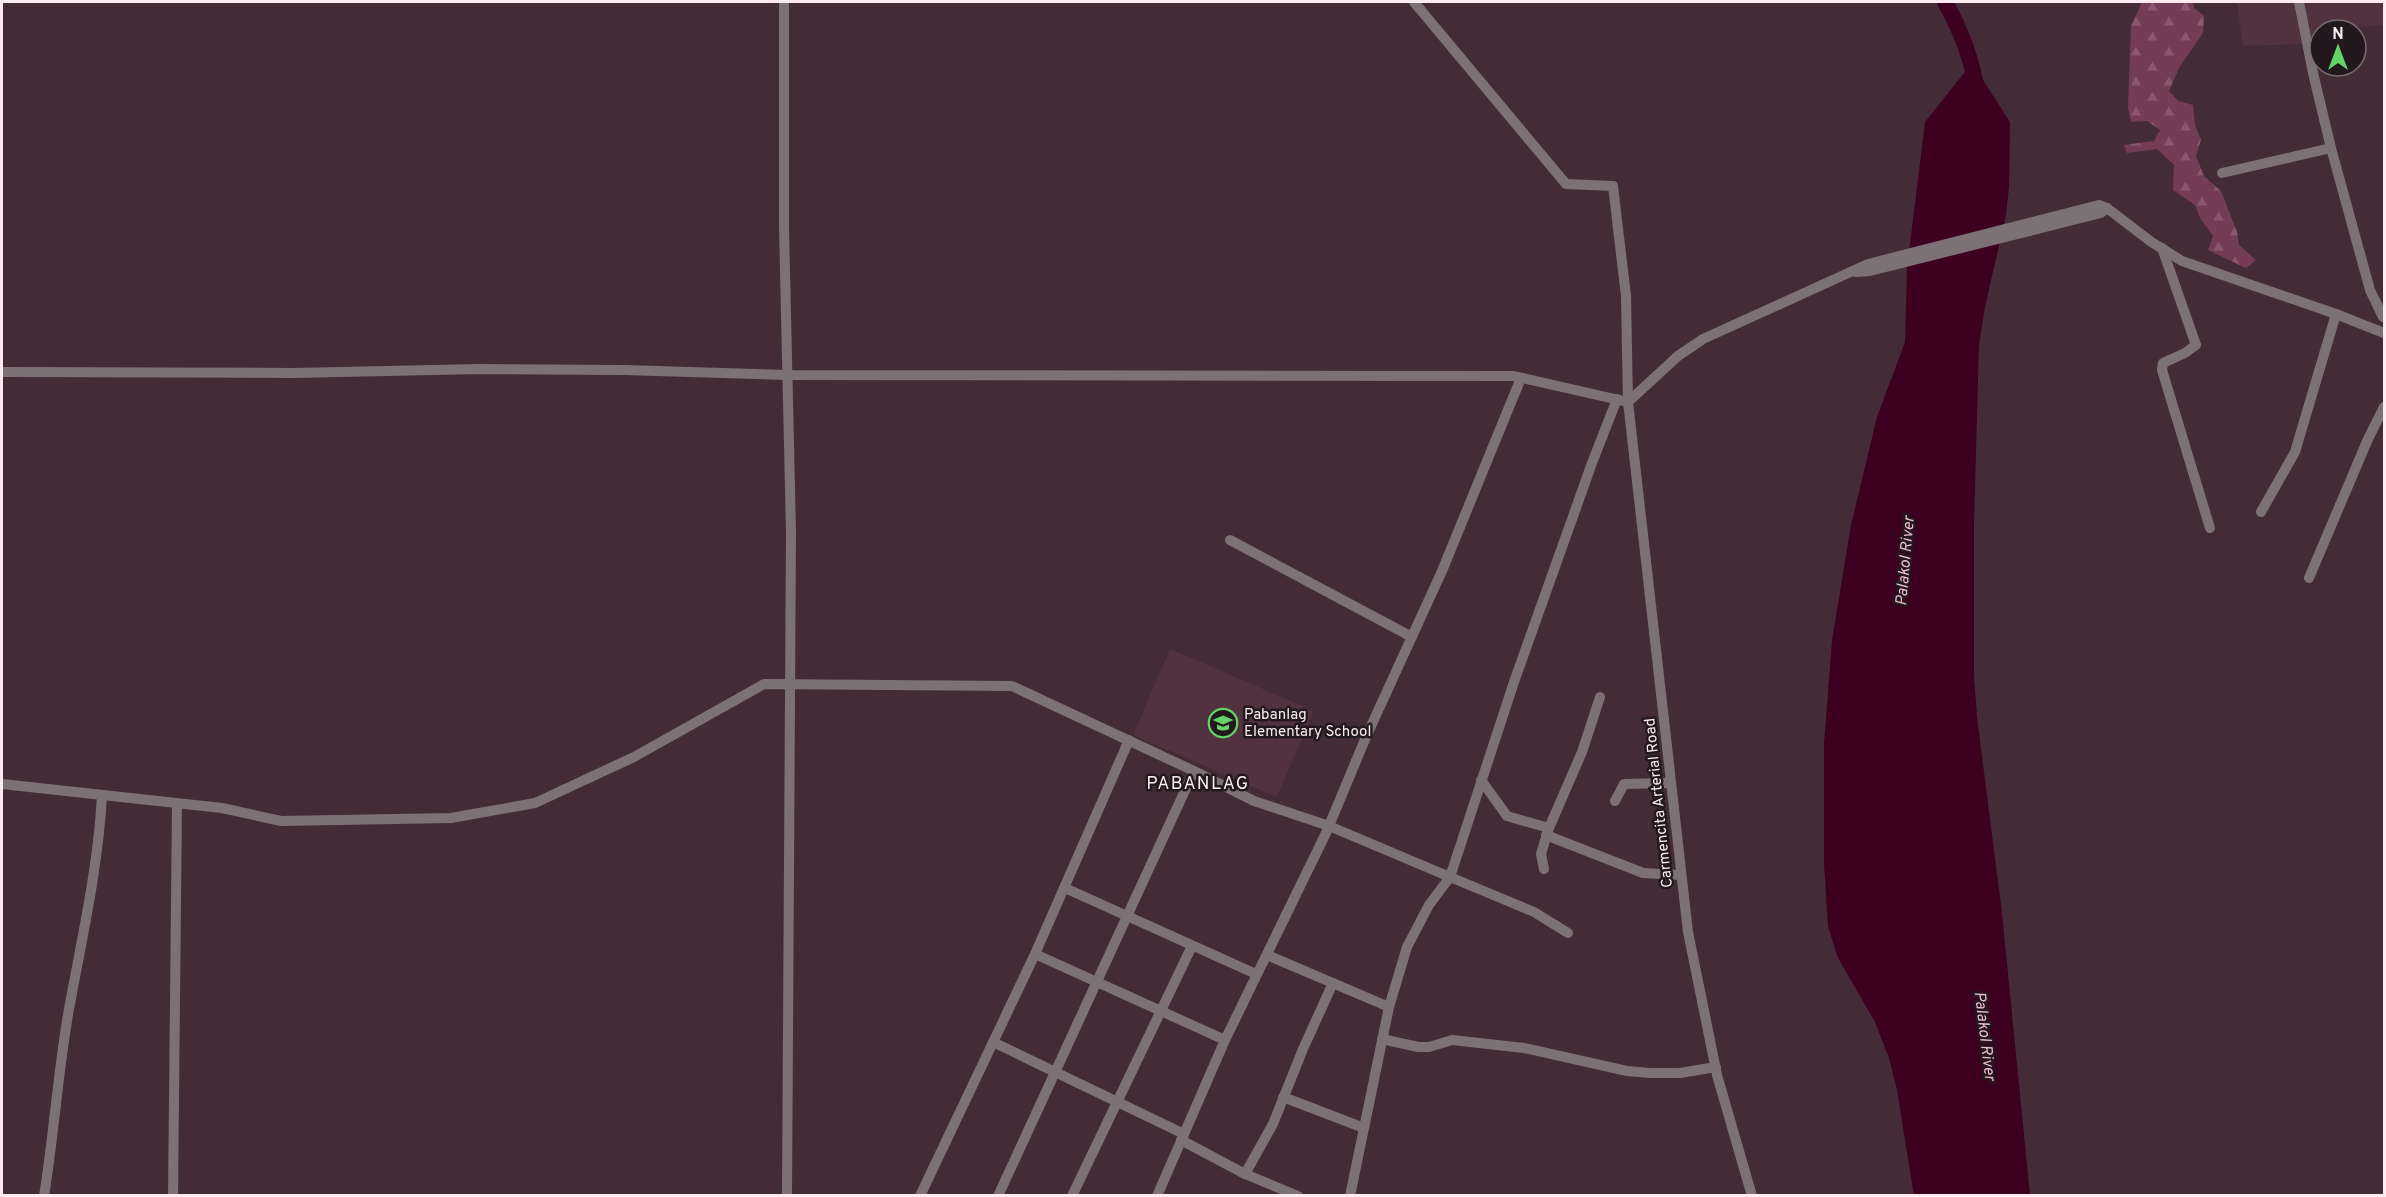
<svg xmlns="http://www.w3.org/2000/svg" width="2386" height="1197" font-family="Overpass,sans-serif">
<defs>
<pattern id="forest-firs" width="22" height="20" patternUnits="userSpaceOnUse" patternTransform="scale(1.5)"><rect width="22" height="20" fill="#743c55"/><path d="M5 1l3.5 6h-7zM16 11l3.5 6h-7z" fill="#89586e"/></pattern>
</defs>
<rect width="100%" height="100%" fill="#442c36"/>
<g fill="#51323f">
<path d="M2237 2H2384V25L2317 30 2303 44 2243 46Z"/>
<path d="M1170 649 1314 711 1277 797 1133 735Z"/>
</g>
<path fill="url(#forest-firs)" d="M2142 2H2193L2194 8 2204 16 2203 33 2179 68 2169 91 2178 101 2193 105 2195 125 2201 140 2196 156 2204 176 2221 191 2237 232 2239 245 2256 260 2246 268 2208 250 2213 236 2200 218 2195 205 2173 190 2174 165 2157 149 2127 153 2124 145 2154 141 2160 130 2147 121 2131 122 2128 107 2131 26Z"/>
<path fill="#3d0021" d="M1972 63 2010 122 2009 187 2006 215 1985 307 1979 345 1974 524V675L1977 717 2002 913 2030 1195 1914 1196 1897 1090 1889 1058 1875 1022 1838 958 1828 927 1824 863V744L1832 640 1851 525 1877 417 1905 342 1907 268 1925 122Z"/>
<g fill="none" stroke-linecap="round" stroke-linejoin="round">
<path stroke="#3d0021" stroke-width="16" d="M1945 2C1960 28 1970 54 1976 84"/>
<g stroke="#7d7175" stroke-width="10">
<path d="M784 2V227L791 532 787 1196"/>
<path d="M1414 2 1566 184 1613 186 1626 296 1628 402 1688 932 1717 1075 1752 1196"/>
<path d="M2299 2 2313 73 2331 148 2370 290 2383 317"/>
<path d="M2222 173 2331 148"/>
<path d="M2162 248 2196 345 2185 353 2163 363 2162 370 2210 528"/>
<path d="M1856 272 1870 271 2101 213 2107 208"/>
<path d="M2 372 294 373 479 369 624 370 787 375 1514 376 1628 402"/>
<path d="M1628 402 1678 356 1703 339 1868 264 2099 205 2107 208 2150 241 2182 261 2336 314 2384 333"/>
<path d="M2261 512 2295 452 2336 314"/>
<path d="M1230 540 1412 637"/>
<path d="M2309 578 2368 439 2384 407"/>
<path d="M1481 780 1507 816 1549 828 1582 752 1600 697"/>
<path d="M2 784 222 808 281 821 451 818 535 803 634 757 764 684 1012 686 1194 771 1254 801 1329 826 1450 877 1534 912 1568 933"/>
<path d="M1615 801 1624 784 1670 783"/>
<path d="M1546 835 1643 873 1681 875"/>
<path d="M1544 869 1541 854 1548 831"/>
<path d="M1065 888 1256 974"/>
<path d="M1035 954 1225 1040"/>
<path d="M1267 955 1389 1007"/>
<path d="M1382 1039 1418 1047H1429L1452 1040 1524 1048 1627 1071 1650 1073H1680L1716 1067"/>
<path d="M993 1042 1184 1134"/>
<path d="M1283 1097 1364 1128"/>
<path d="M1181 1140 1245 1174 1298 1196"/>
<path d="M1245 1174 1273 1124 1303 1049 1333 983"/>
<path d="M44 1196C54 1134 58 1071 69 1009 82 938 98 868 102 796"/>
<path d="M173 1196 177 804"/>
<path d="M920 1196 1035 954 1129 740"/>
<path d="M998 1196 1194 771"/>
<path d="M1072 1196 1192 946"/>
<path d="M1157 1196 1225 1040 1326 833 1366 737 1442 571 1521 378"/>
<path d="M1350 1196 1389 1007 1407 947 1429 905 1450 877 1514 682 1592 463 1617 399"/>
</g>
</g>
<defs>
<g id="school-ring" transform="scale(1.5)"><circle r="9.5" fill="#23181d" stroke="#65d467" stroke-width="1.5"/><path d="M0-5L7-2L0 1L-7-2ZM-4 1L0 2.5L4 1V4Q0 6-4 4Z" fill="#65d467"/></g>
</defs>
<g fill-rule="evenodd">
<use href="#school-ring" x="1223" y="723"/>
</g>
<g text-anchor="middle" stroke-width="5" stroke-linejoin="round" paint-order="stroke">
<g font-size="15" fill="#fcecf2" stroke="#23181d" text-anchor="start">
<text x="1244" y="719">Pabanlag<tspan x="1244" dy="17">Elementary School</tspan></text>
</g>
<g font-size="15" fill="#fcecf2" stroke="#23181d">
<text transform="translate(1658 803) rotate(-96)" y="5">Carmencita Arterial Road</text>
</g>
<g font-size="16" font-style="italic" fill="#f0bed1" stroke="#23181d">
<text transform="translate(1904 561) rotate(-85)" y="6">Palakol River</text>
<text transform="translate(1986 1036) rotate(83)" y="6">Palakol River</text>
</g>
<g font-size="18" letter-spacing="1.5" fill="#fcecf2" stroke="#23181d">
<text x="1198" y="789">PABANLAG</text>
</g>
</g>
<rect width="2386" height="1197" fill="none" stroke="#fcecf2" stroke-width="6"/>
<g transform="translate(2338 48)"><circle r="28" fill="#23181d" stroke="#7a6d72" stroke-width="1.5"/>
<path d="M0-4.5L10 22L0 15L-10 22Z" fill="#65d467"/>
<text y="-9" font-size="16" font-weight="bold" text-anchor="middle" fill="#fcecf2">N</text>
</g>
</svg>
